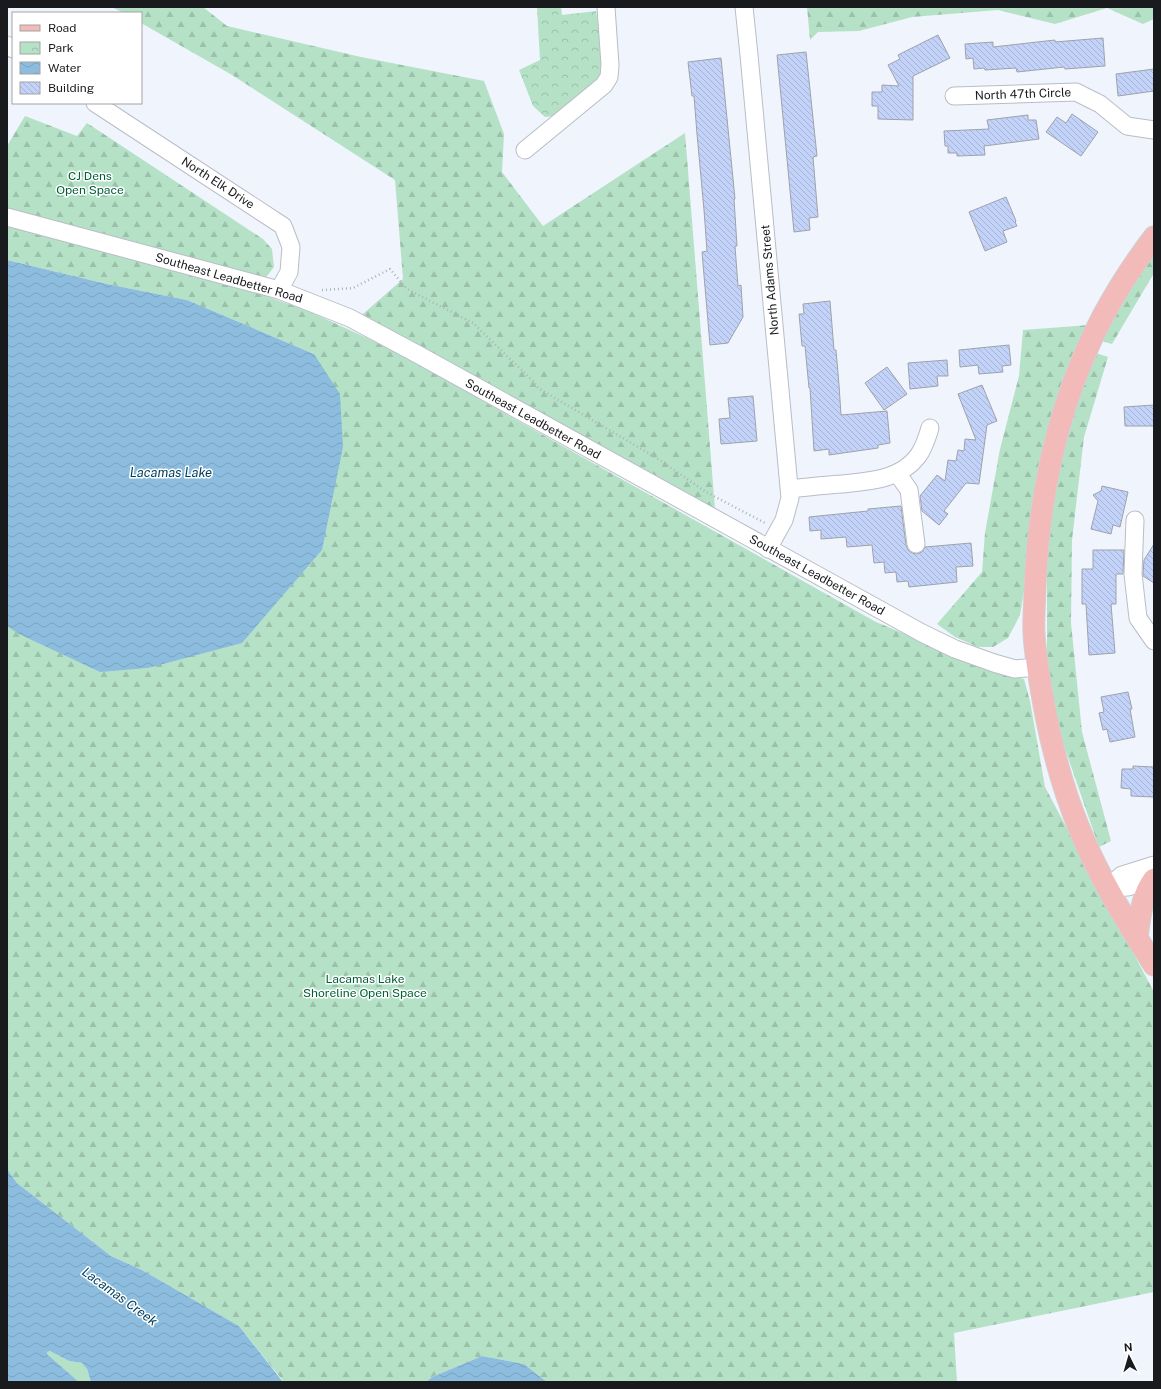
<svg xmlns="http://www.w3.org/2000/svg" width="1161" height="1389" font-family="'Public Sans',sans-serif">
<defs>
<pattern id="forest-firs" width="22" height="20" patternUnits="userSpaceOnUse"><rect width="22" height="20" fill="#b5e2c6"/><path d="M5 1l3.5 6h-7zM16 11l3.5 6h-7z" fill="#9bc1aa"/></pattern>
<pattern id="park-crowns" width="20" height="18" patternUnits="userSpaceOnUse"><rect width="20" height="18" fill="#b5e2c6"/><path d="M2 6a3 3 0 1 1 6 0M12 15a3 3 0 1 1 6 0" fill="none" stroke="#9bc1aa"/></pattern>
<pattern id="water-waves" width="16" height="10" patternUnits="userSpaceOnUse"><rect width="16" height="10" fill="#8dbdde"/><path d="M0 5q4-4 8 0t8 0" fill="none" stroke="#79a2be"/></pattern>
<pattern id="building-back-hatch" width="6" height="6" patternUnits="userSpaceOnUse"><rect width="6" height="6" fill="#c2d2f8"/><path d="M-1 5l2 2M0 0l6 6M5-1l2 2" fill="none" stroke="#a6b4d4"/></pattern>
</defs>
<rect width="100%" height="100%" fill="#f0f4fd"/>
<path fill="#b5e2c6" d="M50 1351 69 1361 82 1363 87 1369 91 1382H79L47 1354V1352Z"/>
<g fill="url(#forest-firs)">
<path d="M112 7H203L227 26 361 57 484 81 504 134 502 172 543 226 685 133 715 509 356 320 403 279 395 180 232 75 141 23V13H123Z"/>
<path d="M807 7H1154V19L1143 24 1107 8 1055 24 998 10 912 17 859 31 818 32 810 40Z"/>
<path d="M25 116 77 136 87 123 263 239 272 249 274 267 263 281 7 212V146Z"/>
<path d="M7 226 203 275 306 310 450 376 479 399 876 622 996 672 1024 679 1030 701 1045 787 1154 992V1292L954 1333 957 1382H547L524 1364 482 1356 432 1377 426 1382H284L239 1326 142 1270 111 1256 17 1183 7 1169V622L314 354 187 300 107 284 7 260Z"/>
<path d="M1154 244V273L1112 344 1098 340Z"/>
<path d="M1089 325 1027 572 1020 615 1008 638 993 647H978L955 637 937 624 982 572 985 533 1000 449 1019 376 1023 330Z"/>
<path d="M1093 352 1108 357 1084 437 1072 540 1071 623 1082 732 1111 841 1099 847 1055 720 1047 658V554L1049 501 1064 434Z"/>
</g>
<path fill="url(#park-crowns)" d="M537 7H561L562 15 596 11 603 56 602 81 555 116 545 117 533 106 519 70 540 60Z"/>
<g fill="url(#water-waves)">
<path d="M7 260 107 284 187 300 314 354 340 394 343 447 322 550 242 643 148 668 100 672 19 634 7 626Z"/>
<path d="M7 1169 17 1183 111 1256 142 1270 239 1326 283 1382H91L87 1369 82 1363 69 1361 50 1351 47 1352V1354L79 1382H7Z"/>
<path d="M482 1356 524 1364 547 1382H426L432 1377Z"/>
</g>
<g fill="url(#building-back-hatch)" stroke="#9fa2ab">
<path d="M938 35 950 58 913 76V120L878 119V106H872V92H882V85L899 86 888 65 900 59 898 55Z"/>
<path d="M1103 38 1105 66 1065 69 1064 67 1017 72 1016 68 985 70 984 68 974 69 973 58 966 59 965 44 993 42V47L1055 40V42Z"/>
<path d="M806 52 817 156 813 157 818 217 809 218 810 230 794 232 777 55Z"/>
<path d="M721 58 735 199H734L737 246H735L738 286 741 285 743 317 728 343 710 345 702 252 707 251 704 210 697 134 694 96H692L688 62Z"/>
<path d="M1154 69V91L1118 96 1116 74Z"/>
<path d="M1072 114 1098 132 1081 156 1046 132 1057 117 1066 123Z"/>
<path d="M1028 115V120H1036L1039 139 984 146 985 155 957 156V153H948V146H945L944 131 989 129 987 120Z"/>
<path d="M1006 197 1016 221 1015 222 1017 226 1003 231 1007 242 985 251 969 212Z"/>
<path d="M830 301 834 350H836L839 385 841 415 887 411 890 443 878 445V448L829 455V449L814 451 810 388H809L805 346H802L799 314H804L803 304Z"/>
<path d="M1009 345 1011 365 1002 366 1003 372 979 374 978 365 960 367 959 350Z"/>
<path d="M947 360 948 376H937L938 386 910 389 908 363Z"/>
<path d="M887 367 907 394 884 410 865 383Z"/>
<path d="M982 385 997 421 987 425 979 484 966 483 944 511 948 514 939 525 922 511 920 496 937 475 945 481 948 460 956 461 958 450 964 451 965 439 976 440 958 394Z"/>
<path d="M753 396 757 441 721 444 719 419 730 418 728 398Z"/>
<path d="M1154 405V426H1125L1124 407Z"/>
<path d="M1102 486 1128 492 1120 527 1113 525 1111 534 1091 529 1098 501 1093 495 1101 491Z"/>
<path d="M901 506 906 545 908 550 912 553 917 554 922 552 925 547 971 543 973 566 956 567 957 582 909 587 908 581 897 582 896 572 885 573 884 562 874 563 872 545 847 547 846 537 821 539V530L810 531 809 517 868 511V509Z"/>
<path d="M1154 544V583L1143 576V574L1144 560Z"/>
<path d="M1093 550H1124L1123 574H1116V604H1111L1115 653 1089 655 1086 604H1082V569H1093Z"/>
<path d="M1128 692 1132 709H1130L1135 737 1110 742 1107 729 1103 730 1099 713 1104 712 1101 697Z"/>
<path d="M1133 766 1154 767V797L1131 796V789L1121 788 1122 769H1133Z"/>
</g>
<g fill="none" stroke-linecap="round" stroke-linejoin="round">
<g stroke="#b9bdc6" stroke-width="19">
<g id="minor">
<path d="M744 7 749 55 790 498 784 520 768 549"/>
<path d="M7 45 13 49"/>
<path d="M954 96 1076 92 1100 104 1127 126 1154 130"/>
<path d="M95 103 283 226 291 247 289 272 279 290"/>
<path d="M525 150 604 85 609 77 610 65 606 7"/>
<path d="M7 217 279 290 350 318 419 355 922 633 955 649 994 663 1015 669 1037 667"/>
<path d="M897 473 909 490 916 544"/>
<path d="M790 489C807 487 824 485 842 484 869 481 900 480 918 456 924 448 927 438 930 428"/>
<path d="M1135 520 1133 574 1138 618 1154 641"/>
<path d="M1107 888 1122 875 1154 865"/>
<path d="M1107 888 1128 887 1154 878"/>
</g>
</g>
<g stroke="#d1d1d2" stroke-width="23">
<g id="major">
<path d="M1154 237C1135 262 1118 288 1103 316 1059 399 1039 493 1035 587 1035 602 1033 618 1034 634 1035 652 1038 670 1041 688 1049 737 1060 782 1079 828 1098 876 1126 921 1154 965"/>
<path d="M1137 938C1140 917 1141 897 1154 879"/>
</g>
</g>
<path stroke="#afb2b9" stroke-width="2.5" stroke-dasharray="1 3" stroke-linecap="butt" d="M322 290 353 288 390 269 407 289 473 323 533 381 538 388 655 457 706 492 765 523"/>
<use href="#minor" stroke="#fff" stroke-width="17"/>
<use href="#major" stroke="#f2bab9" stroke-width="21"/>
</g>
<g text-anchor="middle" stroke-width="3" stroke-linejoin="round" paint-order="stroke">
<g font-size="12" fill="#191a1e" stroke="#fff">
<text transform="translate(1023 94) rotate(-2)" y="4">North 47th Circle</text>
<text transform="translate(218 183) rotate(33)" y="4">North Elk Drive</text>
<text transform="translate(229 278) rotate(16)" y="4">Southeast Leadbetter Road</text>
<text transform="translate(770 280) rotate(-95)" y="4">North Adams Street</text>
<text transform="translate(533 419) rotate(29)" y="4">Southeast Leadbetter Road</text>
<text transform="translate(817 575) rotate(29)" y="4">Southeast Leadbetter Road</text>
</g>
<g font-size="12" fill="#005e38" stroke="#fff">
<text x="90" y="180">CJ Dens<tspan x="90" dy="14">Open Space</tspan></text>
<text x="365" y="983">Lacamas Lake<tspan x="365" dy="14">Shoreline Open Space</tspan></text>
</g>
<g font-size="13" font-style="italic" fill="#014061" stroke="#fff">
<text x="171" y="477">Lacamas Lake</text>
<text transform="translate(120 1296) rotate(36)" y="5">Lacamas Creek</text>
</g>
</g>
<rect width="1161" height="1389" fill="none" stroke="#191a1e" stroke-width="16"/>
<rect x="12" y="12" width="130" height="92" fill="#ffffff" stroke="#a3a3a5"/>
<rect x="20" y="25" width="20" height="6" fill="#f2bab9" stroke="#a3a3a5"/>
<text x="48" y="32" font-size="12" fill="#191a1e">Road</text>
<rect x="20" y="42" width="20" height="12" fill="url(#park-crowns)" stroke="#a3a3a5"/>
<text x="48" y="52" font-size="12" fill="#191a1e">Park</text>
<rect x="20" y="62" width="20" height="12" fill="url(#water-waves)" stroke="#a3a3a5"/>
<text x="48" y="72" font-size="12" fill="#191a1e">Water</text>
<rect x="20" y="82" width="20" height="12" fill="url(#building-back-hatch)" stroke="#a3a3a5"/>
<text x="48" y="92" font-size="12" fill="#191a1e">Building</text>
<g transform="translate(1129 1357) rotate(355)" stroke="#ffffff" stroke-width="3" paint-order="stroke">
<path d="M0-3L7 15L0 10L-7 15Z" fill="#191a1e"/>
<text y="-6" font-size="11" font-weight="bold" text-anchor="middle" fill="#191a1e">N</text>
</g>
</svg>
